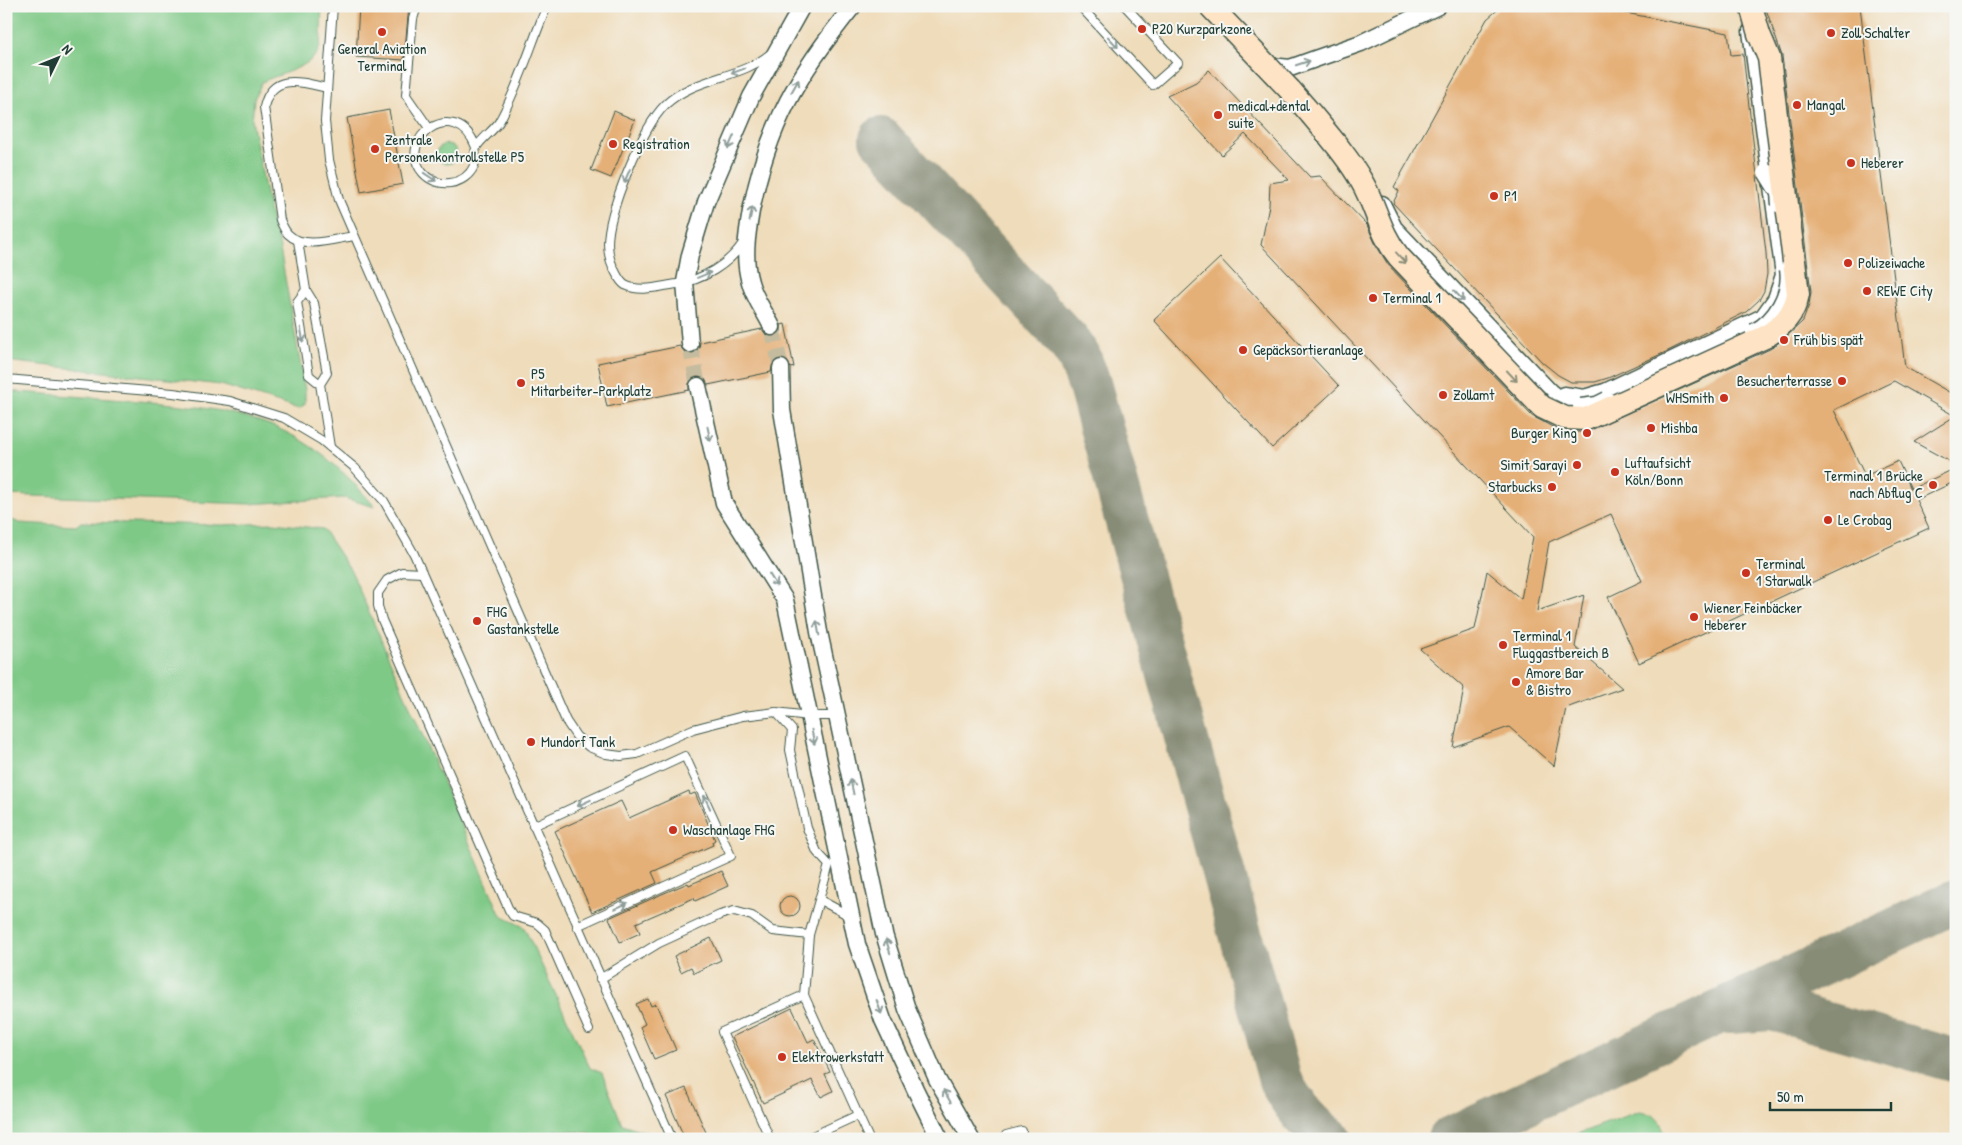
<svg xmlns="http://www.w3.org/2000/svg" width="1962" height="1145" font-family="'Patrick Hand',sans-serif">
<rect width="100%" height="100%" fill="#f6f6f2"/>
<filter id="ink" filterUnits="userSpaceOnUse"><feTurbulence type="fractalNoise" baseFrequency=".02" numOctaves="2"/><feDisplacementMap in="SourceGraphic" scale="10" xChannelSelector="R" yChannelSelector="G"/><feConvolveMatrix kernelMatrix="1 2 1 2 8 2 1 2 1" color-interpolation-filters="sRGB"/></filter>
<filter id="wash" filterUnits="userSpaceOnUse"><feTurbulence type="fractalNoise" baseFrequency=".0096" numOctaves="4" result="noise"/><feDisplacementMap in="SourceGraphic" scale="20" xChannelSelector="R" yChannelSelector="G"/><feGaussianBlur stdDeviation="1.12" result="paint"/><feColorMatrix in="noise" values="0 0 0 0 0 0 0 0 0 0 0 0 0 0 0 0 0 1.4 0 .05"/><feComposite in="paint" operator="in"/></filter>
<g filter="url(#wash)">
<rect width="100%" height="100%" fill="#efdcba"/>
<g fill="#7fc987" stroke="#4f835e">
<path d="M6 6H322C321 18 322 39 319 49 312 68 278 74 262 82L254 99 252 121 273 229 278 238 305 390V404L299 409 221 385 6 361Z"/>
<circle cx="447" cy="154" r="10"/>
<path d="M6 391C46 394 85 397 124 400 179 404 238 408 288 433 323 451 350 477 375 507L344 498 249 504 6 495Z"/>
<path d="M6 517 19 523 76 526 81 522 222 525 274 523 323 529 352 573 501 916 524 927 590 1068 602 1073 622 1124 652 1134 654 1139H591V1133L554 1130 553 1139H6Z"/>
<path d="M1640 1111C1655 1114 1665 1122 1664 1139H1563Z"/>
</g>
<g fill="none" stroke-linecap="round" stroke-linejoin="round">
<g stroke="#878c77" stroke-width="44">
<path d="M881 139 1069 342 1079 357 1089 383 1280 1080C1292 1104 1308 1123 1330 1139"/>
<path d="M1730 1012 1770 1009 1784 1012 1956 1061"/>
<path d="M1449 1139 1956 901"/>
</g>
</g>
<g id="blocks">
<g fill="#e5b078">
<path d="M359 6H409L404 60 356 57Z"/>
<path d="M1502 6H1590L1728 33 1731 55 1743 54 1766 253 1767 274 1764 291 1759 300 1746 312 1668 351 1608 378 1595 382H1571L1558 375 1542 362 1393 203 1399 191 1394 187 1487 19Z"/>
<path d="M1765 6H1860L1905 367 1956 396V465L1914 442 1955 416 1894 381 1834 410 1865 476 1898 461 1911 489 1956 468V481L1916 500 1929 528 1639 663 1608 597 1642 581 1611 514 1549 542 1537 611 1584 595 1575 647 1622 688 1566 708 1554 766 1509 727 1453 747 1464 688 1420 649 1475 629 1487 571 1521 599 1533 537 1261 245 1269 206 1270 183 1289 180 1245 134 1222 155 1167 96 1196 82 1209 70 1310 177 1320 176 1367 225 1376 245 1389 266 1532 416 1562 432H1586L1770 349 1785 338 1803 321 1809 305 1811 292 1782 56Z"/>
<path d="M389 110 403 184 361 192 347 118Z"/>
<path d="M614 111 635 120 611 178 591 170Z"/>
<path d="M1220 258 1339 386 1272 448 1154 320Z"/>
<path d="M785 324 794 367 791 368 786 360 780 358 773 363 771 372 708 385 705 379 696 376 689 383V390L607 407 598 363 680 346 685 353 691 354 699 349 700 342 762 329 767 336H776L781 332V325Z"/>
<path d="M689 791 690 795 695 793 715 840 712 842 713 845 652 872 657 883 592 912 555 831 621 801 629 818Z"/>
<path d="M721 871 728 886 695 901 694 898 636 923 640 933 620 942 609 918 662 894 688 883 689 885Z"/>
<circle cx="790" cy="906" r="10"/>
<path d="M711 938 721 960 694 973 691 967 681 972 674 956Z"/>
<path d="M648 999 651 1006 656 1004 676 1050 654 1059 640 1027 645 1024 636 1004Z"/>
<path d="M792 1008 808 1042 814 1039 830 1072 825 1074 833 1091 821 1097 812 1080 763 1103 732 1037Z"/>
<path d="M686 1088 709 1139H685L666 1096Z"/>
</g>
</g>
</g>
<g filter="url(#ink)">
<use href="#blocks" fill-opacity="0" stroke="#3e5548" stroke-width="1"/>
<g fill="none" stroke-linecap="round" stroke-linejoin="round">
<g stroke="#c5bc9f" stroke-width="16" stroke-dasharray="16 8" stroke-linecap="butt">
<path d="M772 327 781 368"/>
<path d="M690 344 698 386"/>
</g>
<g stroke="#3e5548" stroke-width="10">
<g id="lane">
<path d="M333 6 325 121 329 160 339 200 566 721 576 736 589 747 606 754 621 756 637 754 693 729 743 716 776 712 809 716H836"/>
<path d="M417 6 413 19 406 95 429 128"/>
<path d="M1080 6 1153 85 1178 63 1125 6"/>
<path d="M327 88C301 82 272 72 264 107L280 220C282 224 284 230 288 234 304 250 334 239 354 236"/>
<path d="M476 147C456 95 394 139 423 173 437 189 465 186 474 166 477 160 474 154 476 148 479 141 494 130 499 122 519 86 531 44 547 6"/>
<path d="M298 241 306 290 314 303 327 373 320 384 330 447"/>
<path d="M743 243C729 264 703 280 677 284 661 286 641 293 625 285 622 283 618 277 616 273 611 264 608 254 608 244 608 211 642 128 665 105 694 77 740 79 770 54"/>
<path d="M306 290 297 302 309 375 320 384"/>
<path d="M6 379 173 393 230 401 284 418 321 440 355 468 384 501 414 554 672 1139"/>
<path d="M422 573 402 572 387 580 378 593V606L382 620 509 910 513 916 537 923 545 930 589 1030"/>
<path d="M776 712 792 730 790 750 807 828 817 852 829 865 809 935 804 995 869 1139"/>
<path d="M533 826 685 756 731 856 577 926"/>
<path d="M820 900 844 913 848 917"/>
<path d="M600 979 659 943 720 915 734 911 752 916 773 931 809 935"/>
<path d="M770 1139 722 1032 804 995"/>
<path d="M806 1139 858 1115"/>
<path d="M1005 1139 1006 1135 1022 1131"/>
</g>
</g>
<g stroke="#3e5548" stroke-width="19">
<g id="street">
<path d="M1262 65 1290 68 1315 59 1361 43 1438 6"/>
<path d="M1382 204 1394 228 1550 392 1559 399 1581 407"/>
<path d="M772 327C765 312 754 298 750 282 743 259 747 234 751 211 768 124 798 74 853 6"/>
<path d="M690 344 685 282 690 255 706 202 751 97 802 6"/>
<path d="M781 368 782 410 819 632 884 934 907 1009 937 1079 971 1139"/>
<path d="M698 386 724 503 785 600 857 944 883 1020 916 1091 940 1139"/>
<path d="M1564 395 1584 398 1605 392 1763 317 1776 299 1784 275 1751 31"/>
</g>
</g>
<g stroke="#3e5548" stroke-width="25">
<path id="secondary" d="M1290 90 1311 114"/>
</g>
<use href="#lane" stroke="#fff" stroke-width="8"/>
<use href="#street" stroke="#fff" stroke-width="16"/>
<use href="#secondary" stroke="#fee4c5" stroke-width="22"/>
<g stroke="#3e5548" stroke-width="19" stroke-linecap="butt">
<g id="street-bridge">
<path d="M1766 172 1779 193 1780 205"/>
<path d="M1754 332C1776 321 1792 293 1788 269"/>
<path d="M1581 407 1597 405 1607 400"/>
</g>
</g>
<g stroke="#3e5548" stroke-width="25" stroke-linecap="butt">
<g id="secondary-bridge">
<path d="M1210 6 1290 90"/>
<path d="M1311 114C1329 136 1348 157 1362 182 1377 208 1379 232 1399 257L1542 407 1565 418 1586 419 1765 337C1782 326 1794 315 1798 294L1769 58 1759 34 1751 6"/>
</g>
</g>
<use href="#street-bridge" stroke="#fff" stroke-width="16"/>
<use href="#secondary-bridge" stroke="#fee4c5" stroke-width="22"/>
</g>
<defs><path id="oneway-shaft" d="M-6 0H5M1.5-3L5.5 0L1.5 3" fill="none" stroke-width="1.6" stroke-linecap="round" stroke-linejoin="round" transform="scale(1.25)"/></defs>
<g stroke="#8f9e9a">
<use href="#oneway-shaft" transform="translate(1113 42) rotate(47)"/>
<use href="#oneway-shaft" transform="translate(1303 63) rotate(-18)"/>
<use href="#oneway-shaft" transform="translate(738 71) rotate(160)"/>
<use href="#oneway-shaft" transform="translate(795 86) rotate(-60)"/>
<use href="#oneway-shaft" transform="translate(731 142) rotate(114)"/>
<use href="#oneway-shaft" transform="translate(627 176) rotate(113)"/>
<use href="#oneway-shaft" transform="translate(430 177) rotate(34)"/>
<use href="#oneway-shaft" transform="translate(751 214) rotate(-79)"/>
<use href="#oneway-shaft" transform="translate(704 275) rotate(-22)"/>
<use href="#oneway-shaft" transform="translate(1459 296) rotate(47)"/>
<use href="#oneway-shaft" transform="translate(302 335) rotate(80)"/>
<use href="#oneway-shaft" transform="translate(709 434) rotate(78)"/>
<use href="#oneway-shaft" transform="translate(773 580) rotate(58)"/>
<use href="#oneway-shaft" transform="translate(818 628) rotate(-100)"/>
<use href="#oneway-shaft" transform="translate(813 737) rotate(78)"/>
<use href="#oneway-shaft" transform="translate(852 787) rotate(-102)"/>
<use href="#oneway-shaft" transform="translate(707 802) rotate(-115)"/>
<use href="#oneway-shaft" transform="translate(584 803) rotate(155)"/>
<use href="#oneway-shaft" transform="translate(621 906) rotate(-25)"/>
<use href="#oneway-shaft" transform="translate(888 946) rotate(-107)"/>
<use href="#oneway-shaft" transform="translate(879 1007) rotate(71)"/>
<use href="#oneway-shaft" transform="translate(947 1096) rotate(-120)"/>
</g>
<g stroke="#8e907c">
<use href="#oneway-shaft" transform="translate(1401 258) rotate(48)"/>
<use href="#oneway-shaft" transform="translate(1512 376) rotate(47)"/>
</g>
</g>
<g fill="#c8321e" stroke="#f6f6f2" stroke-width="2">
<circle cx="1142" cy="29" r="5"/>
<circle cx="382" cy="32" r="5"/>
<circle cx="1831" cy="33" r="5"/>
<circle cx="1797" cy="105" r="5"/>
<circle cx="1218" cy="115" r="5"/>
<circle cx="613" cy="144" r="5"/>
<circle cx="375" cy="149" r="5"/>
<circle cx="1851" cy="163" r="5"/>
<circle cx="1494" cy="196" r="5"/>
<circle cx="1848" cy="263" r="5"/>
<circle cx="1867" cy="291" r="5"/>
<circle cx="1373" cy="298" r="5"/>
<circle cx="1784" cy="340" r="5"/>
<circle cx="1243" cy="350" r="5"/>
<circle cx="1842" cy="381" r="5"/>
<circle cx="521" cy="383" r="5"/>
<circle cx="1443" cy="395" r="5"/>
<circle cx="1724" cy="398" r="5"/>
<circle cx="1651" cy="428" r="5"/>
<circle cx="1587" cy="433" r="5"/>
<circle cx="1577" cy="465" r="5"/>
<circle cx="1615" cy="472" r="5"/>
<circle cx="1933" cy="485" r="5"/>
<circle cx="1552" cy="487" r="5"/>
<circle cx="1828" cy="520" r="5"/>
<circle cx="1746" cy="573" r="5"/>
<circle cx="1694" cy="617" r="5"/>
<circle cx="477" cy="621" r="5"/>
<circle cx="1503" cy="645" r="5"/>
<circle cx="1516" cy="682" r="5"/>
<circle cx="531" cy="742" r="5"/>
<circle cx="673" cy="830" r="5"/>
<circle cx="782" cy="1057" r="5"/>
</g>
<g text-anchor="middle" stroke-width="4" stroke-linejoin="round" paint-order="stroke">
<g font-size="15" fill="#1f3d34" stroke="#f6f6f2" text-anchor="start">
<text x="1152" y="34">P20 Kurzparkzone</text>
<text x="1841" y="38">Zoll Schalter</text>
<text x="382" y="54" text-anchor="middle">General Aviation<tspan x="382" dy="17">Terminal</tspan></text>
<text x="1807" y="110">Mangal</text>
<text x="1228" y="111">medical+dental<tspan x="1228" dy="17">suite</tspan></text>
<text x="385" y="145">Zentrale<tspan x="385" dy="17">Personenkontrollstelle P5</tspan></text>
<text x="623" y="149">Registration</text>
<text x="1861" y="168">Heberer</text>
<text x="1504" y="201">P1</text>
<text x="1858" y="268">Polizeiwache</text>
<text x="1877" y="296">REWE City</text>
<text x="1383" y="303">Terminal 1</text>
<text x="1794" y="345">Früh bis spät</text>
<text x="1253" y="355">Gepäcksortieranlage</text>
<text x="531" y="379">P5<tspan x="531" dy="17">Mitarbeiter-Parkplatz</tspan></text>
<text x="1832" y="386" text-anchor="end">Besucherterrasse</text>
<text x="1453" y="400">Zollamt</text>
<text x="1714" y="403" text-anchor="end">WHSmith</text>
<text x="1661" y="433">Mishba</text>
<text x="1577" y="438" text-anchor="end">Burger King</text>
<text x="1625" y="468">Luftaufsicht<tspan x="1625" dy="17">Köln/Bonn</tspan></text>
<text x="1567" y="470" text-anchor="end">Simit Sarayi</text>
<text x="1923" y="481" text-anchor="end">Terminal 1 Brücke<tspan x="1923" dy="17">nach Abflug C</tspan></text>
<text x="1542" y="492" text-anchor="end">Starbucks</text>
<text x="1838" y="525">Le Crobag</text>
<text x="1756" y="569">Terminal<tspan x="1756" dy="17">1 Starwalk</tspan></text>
<text x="1704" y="613">Wiener Feinbäcker<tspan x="1704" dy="17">Heberer</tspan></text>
<text x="487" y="617">FHG<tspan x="487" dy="17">Gastankstelle</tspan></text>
<text x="1513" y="641">Terminal 1<tspan x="1513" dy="17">Fluggastbereich B</tspan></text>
<text x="1526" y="678">Amore Bar<tspan x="1526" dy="17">&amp; Bistro</tspan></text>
<text x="541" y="747">Mundorf Tank</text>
<text x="683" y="835">Waschanlage FHG</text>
<text x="792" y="1062">Elektrowerkstatt</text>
</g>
</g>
<rect width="1962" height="1145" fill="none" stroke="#f6f6f2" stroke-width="25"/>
<g transform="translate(58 58) rotate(47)" stroke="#f6f6f2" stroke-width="4" paint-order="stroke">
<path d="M0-4L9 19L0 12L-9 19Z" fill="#1f3d34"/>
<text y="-8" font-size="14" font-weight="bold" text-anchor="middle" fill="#1f3d34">N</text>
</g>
<path d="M1770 1102v8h121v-8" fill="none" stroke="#1f3d34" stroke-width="2.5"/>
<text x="1777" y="1102" font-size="15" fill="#1f3d34" stroke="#f6f6f2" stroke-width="4" paint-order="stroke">50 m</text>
</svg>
